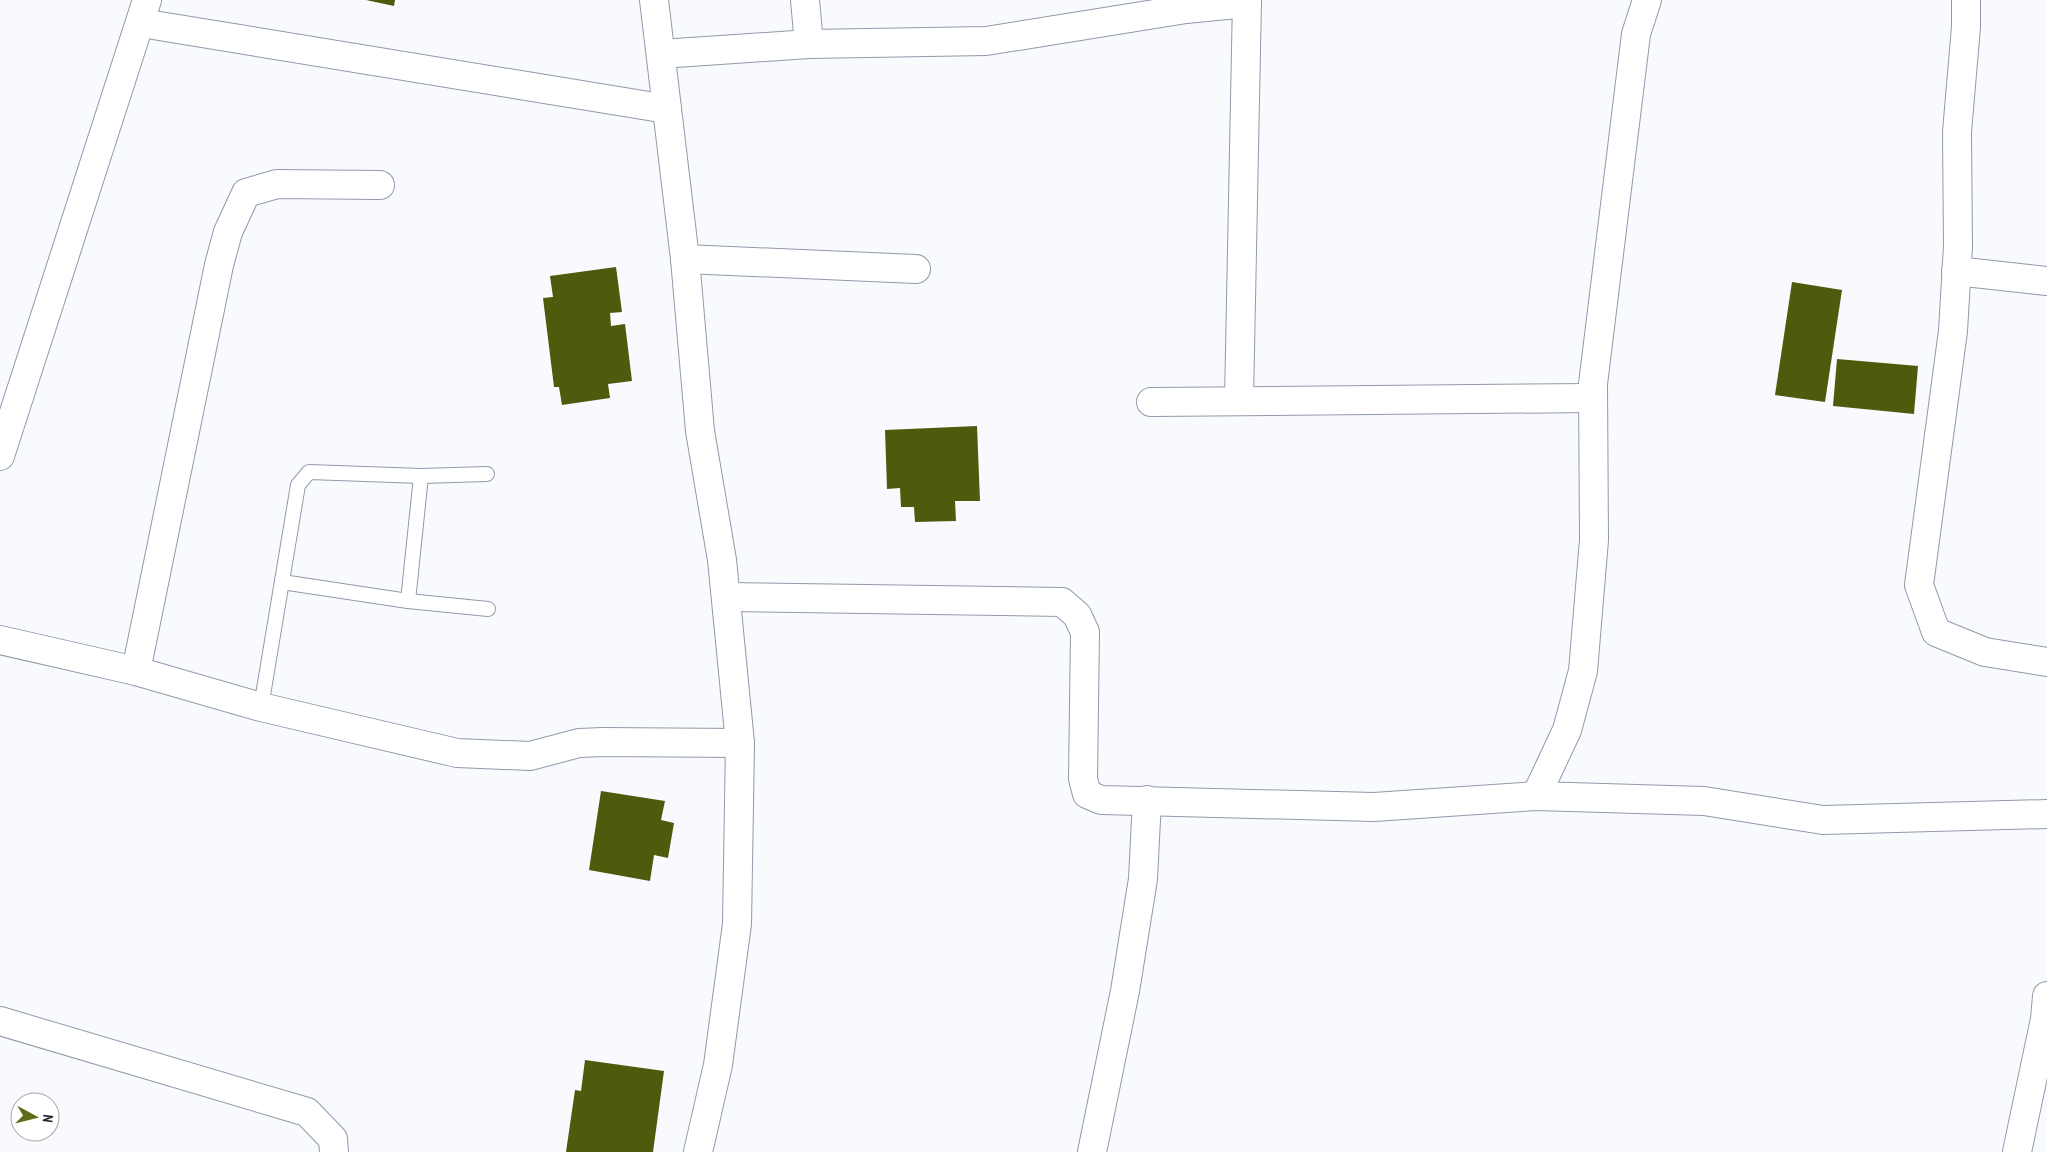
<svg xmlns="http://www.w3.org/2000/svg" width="2047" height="1152" font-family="'PT Sans Narrow',sans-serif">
<rect width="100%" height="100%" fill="#f8fafe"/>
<g fill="#4d5c0c">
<path d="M366 0H395L394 6Z"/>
<path d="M616 267 622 312 610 313 611 326 625 324 632 381 608 384 610 398 562 405 559 387H554L543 298 553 297 550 276Z"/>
<path d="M1792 282 1842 290 1825 402 1775 395Z"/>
<path d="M1837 359 1918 366 1914 414 1833 406Z"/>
<path d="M977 426 980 501H955L956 521 915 522 914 507H901L900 488 887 489 885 430Z"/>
<path d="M601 791 665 801 661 820 674 823 668 858 654 855 650 881 589 870Z"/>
<path d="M585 1060 664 1071 653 1152H566L575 1090 581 1091Z"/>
</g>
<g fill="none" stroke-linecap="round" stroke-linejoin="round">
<g stroke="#909aaa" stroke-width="16">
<g id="lane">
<path d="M282 582 408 601 421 476"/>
<path d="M408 601 488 609"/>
<path d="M261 707 298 485 309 472 421 476 487 474"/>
</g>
</g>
<g stroke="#909aaa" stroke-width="30">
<g id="street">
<path d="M654 0 685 259 700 431 722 560 740 743 737 924 718 1065 698 1152"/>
<path d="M805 0 809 44"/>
<path d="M1966 0V27L1957 132 1958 246 1953 331 1919 585 1936 632 1985 652 2047 662"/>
<path d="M141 23 667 109"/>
<path d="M661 54 809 44 986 41 1186 9 1247 3"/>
<path d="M685 259 916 269"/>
<path d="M1956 271 2047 281"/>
<path d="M1239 400 1247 0"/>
<path d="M1151 402 1593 398"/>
<path d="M0 456 147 0"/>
<path d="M726 597 1062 602 1077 615 1085 632 1083 779 1087 794 1101 800 1374 807 1536 796 1704 801 1823 820 2047 814"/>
<path d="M0 640 136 671 261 707 457 753 530 756 579 743 603 742 740 743"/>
<path d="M136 671 219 265 228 232 246 193 277 184 380 185"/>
<path d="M1536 796 1567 730 1583 671 1594 540 1593 384 1636 34 1647 0"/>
<path d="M0 1021 307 1112 333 1139 334 1152"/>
<path d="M1092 1152 1125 991 1143 879 1147 800"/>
<path d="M2017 1152 2045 1019 2047 996"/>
</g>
</g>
<use href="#lane" stroke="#fff" stroke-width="14"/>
<use href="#street" stroke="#fff" stroke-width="28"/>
</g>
<g transform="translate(35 1117) rotate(97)"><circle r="24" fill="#ffffff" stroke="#a7a8ab"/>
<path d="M0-4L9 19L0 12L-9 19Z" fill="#5c6c17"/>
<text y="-8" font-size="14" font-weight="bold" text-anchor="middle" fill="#22262c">N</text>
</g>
</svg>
